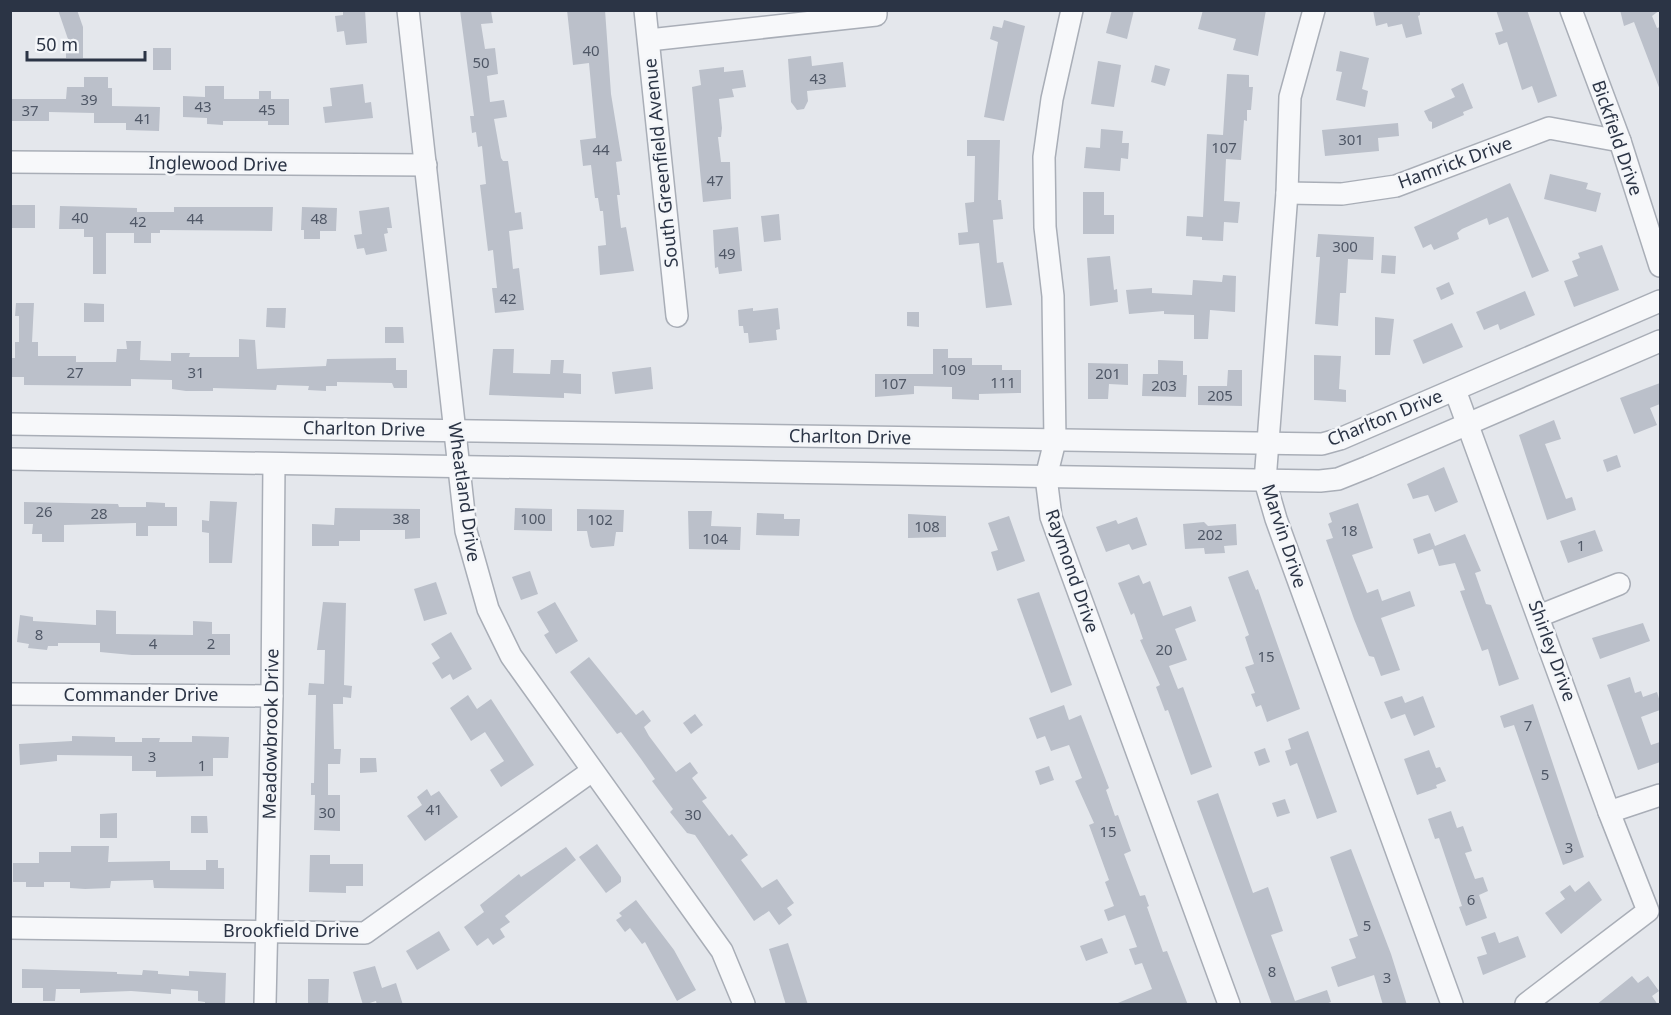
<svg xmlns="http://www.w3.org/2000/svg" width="1671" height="1015" font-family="'Noto Sans',sans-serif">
<rect width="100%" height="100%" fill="#e4e7ec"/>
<g fill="#bbc0ca">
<path d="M58 10H77L83 27V58H66V42H69Z"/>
<path d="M343 10H365L367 43 346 45 344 31 337 32 335 16 343 15Z"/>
<path d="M460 10 491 11 493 23 481 24 485 49 495 48 498 74 487 76 490 102 504 100 507 117 494 119 501 158 503 161H508L515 213 521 212 523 229 509 231 513 269 519 268 524 310 495 313 492 288H497L493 250 488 251 480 185 486 184 482 146 478 147 476 132 472 133 470 116H474Z"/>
<path d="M567 10H605L611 94 622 161 616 162 620 195H617L621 228 626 227 634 271 600 275 598 246 606 245 603 211H600L598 198H595L591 165 583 166 580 140 596 138 589 63 573 65Z"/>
<path d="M1112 10H1134L1127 39 1106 33Z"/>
<path d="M1203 10H1266L1258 56 1233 50 1236 39 1198 29Z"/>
<path d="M1373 10H1420V15L1418 16 1422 34 1406 38 1402 24 1388 27 1387 23 1376 26Z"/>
<path d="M1496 10H1527L1557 96 1538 103 1532 86 1522 90 1507 42 1499 45 1495 33 1503 31Z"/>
<path d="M1620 10H1660L1652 16 1657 28 1660 27V90L1634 22 1624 26Z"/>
<path d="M1004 20 1025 26 1004 121 984 117 998 42 990 39 993 26 1002 28Z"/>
<rect x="153" y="48" width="18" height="22"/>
<path d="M1340 51 1369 58 1362 89 1368 91 1365 107 1336 100 1342 72 1336 71Z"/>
<path d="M811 56 812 66 843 62 846 87 807 91 808 101 804 109 797 110 791 102 788 59Z"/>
<path d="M1098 61 1121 65 1114 107 1091 104Z"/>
<path d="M1155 65 1170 69 1165 86 1151 82Z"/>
<path d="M724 67V72L743 70 746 87 732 89 734 97 719 99 722 128 721 137H718L721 162H730L731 199 703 202 692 87 701 85 699 70Z"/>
<path d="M1227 74 1249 75V87H1253L1251 110H1247V121L1244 120 1241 160 1226 159 1224 201 1240 202 1238 223 1224 222 1223 241 1202 240V237L1186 236 1187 216 1203 217 1207 134 1223 135Z"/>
<path d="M84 77H108V88H112V106L160 107 159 131 126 130V123H94V113L49 112V121H12V99H66L67 87H84Z"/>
<path d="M1463 83 1473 108 1463 112 1464 115 1432 129V122L1429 121 1424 111 1455 97 1451 89Z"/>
<path d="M363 84 365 103 371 102 373 118 325 123 323 107 332 106 330 88Z"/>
<path d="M205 86H224V99H259V91H271V99H289V125H268V121H223V125L207 124V118L183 117V96L205 97Z"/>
<path d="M1398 123 1399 136 1378 138 1379 151 1325 156 1322 130Z"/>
<path d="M1101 129 1123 131 1122 143H1129L1128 159 1121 158 1120 171 1084 168 1086 147 1100 148Z"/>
<path d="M967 140H1000L998 200H1001L1003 219 993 220 997 263 1003 262 1012 305 986 308 979 243 959 245 958 233 968 232 965 203 974 202 975 156H967Z"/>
<path d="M1550 174 1588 183 1586 189 1601 193 1596 212 1544 199Z"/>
<path d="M1510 183 1549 271 1532 278 1508 217 1489 225 1487 218 1462 229 1457 233 1459 239 1434 250 1431 244 1423 248 1414 227Z"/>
<path d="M1083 192H1104V215H1114V234H1083Z"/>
<rect x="10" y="205" width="25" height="23"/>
<path d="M60 206 137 208V212H174V207H273L272 231 160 230V233H151V243H134V233H106V274H93V237H84V229H59Z"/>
<path d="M302 207 337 208 336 231H320V239H304V230H301Z"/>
<path d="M389 207 392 228H387L388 233 384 234 387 251 366 255 364 248 357 249 354 235 362 234 359 211Z"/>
<path d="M779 214 781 240 764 242 761 216Z"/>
<path d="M738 227 742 271 719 274 718 267 715 268 713 230Z"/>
<path d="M1318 234 1374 237 1373 260 1348 259 1346 293H1340L1338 326 1315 324 1320 257H1316Z"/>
<path d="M1602 245 1619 290 1574 307 1564 281 1578 276 1572 261 1580 258 1578 253Z"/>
<path d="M1382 255 1396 256 1395 274 1381 273Z"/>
<path d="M1110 256 1114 290 1117 289 1118 302 1090 306 1087 258Z"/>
<path d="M1223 275 1236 276 1235 312 1210 310 1208 339H1194V315L1164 314V311L1129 314 1126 290 1152 288V293L1192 295 1193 280 1222 282Z"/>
<path d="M1449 282 1454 294 1441 300 1436 288Z"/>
<path d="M1525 291 1535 315 1500 330 1498 324 1484 330 1476 312Z"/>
<path d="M16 303H34L32 342H38V356H76V362H116L117 349H127L126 341H141L140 360 171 361V353H190L189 357H239V339L255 340 257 369 326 366 327 359 396 358V370H407V388H394L392 383 337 382V386H326V391L308 390 309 386 277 385 276 390 213 388V391H186L172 389V380L131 379V386L24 385V377H10V358H15V342H19V316H15Z"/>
<path d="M84 303 104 304V322H84Z"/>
<path d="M267 308H286L285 328 266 327Z"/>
<path d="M753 308V311L778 308 780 329 776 330 777 340 749 343 748 333H744L743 326H739L738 310Z"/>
<path d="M907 312H919V327L907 326Z"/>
<path d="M1375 317 1394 319 1390 355H1375Z"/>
<path d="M1452 323 1463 347 1423 364 1413 340Z"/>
<path d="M385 327H403L404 343H385Z"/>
<path d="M493 349H514L513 373 550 374 551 360H564L563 373 581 374V394L564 393V398L489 395Z"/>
<path d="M933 349H948V358H972V365H1002V370H1021V393L979 394V400L952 399V387L914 386V394L875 397V374H933Z"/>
<path d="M1314 355 1341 356 1339 389 1346 390V402L1314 400Z"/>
<path d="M1158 360 1183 361V375H1187L1186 397 1142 396 1143 374H1158Z"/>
<path d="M1088 363 1128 364V385L1109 384 1108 399H1088Z"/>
<path d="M651 367 653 389 615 394 612 372Z"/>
<path d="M1228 370H1242V406L1198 405V386H1227Z"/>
<path d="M1660 383V404L1650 408 1657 425 1634 434 1620 398Z"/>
<path d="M1554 420 1561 439 1545 444 1566 499 1572 497 1576 510 1547 520 1519 435Z"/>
<path d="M1617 455 1621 467 1607 472 1603 460Z"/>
<path d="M1444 467 1458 502 1435 512 1428 495 1413 499 1407 484Z"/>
<path d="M210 501 237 502 232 563H209V533L202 532V520L209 521Z"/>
<path d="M24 502 118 504 119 507H146V502L165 503V507H177V526H148V536H136V523L64 525V542H42V534H32L33 524H24Z"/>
<path d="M1358 503 1373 548 1352 555 1367 593 1378 589 1382 601 1410 591 1415 606 1381 618 1400 670 1381 676 1374 657 1369 656 1354 619 1326 540 1333 538 1328 524 1332 522 1329 513Z"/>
<path d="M335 508 420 509V538L405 539V530H360V541H339V546H312V524L334 525Z"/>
<path d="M515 508 552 509V531L514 530Z"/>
<path d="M577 509 624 510 623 532H616L614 546 592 548 590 546 587 531H577Z"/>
<path d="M688 511H712L711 526 741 527 740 550 689 549Z"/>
<path d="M757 513 784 514V519H800L799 536 756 535Z"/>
<path d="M908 514 946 516V537L908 538Z"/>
<path d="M1009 516 1025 561 997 571 991 552 998 550 988 523Z"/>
<path d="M1137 517 1147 545 1132 550 1129 544 1106 552 1096 527 1116 520 1118 524Z"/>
<path d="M1204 522 1208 526 1236 524 1237 545 1224 546 1225 553 1205 554 1204 548 1185 549 1183 524Z"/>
<path d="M1595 530 1603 551 1568 563 1560 541Z"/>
<path d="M1430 533 1435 546 1465 534 1481 571 1475 573 1486 604 1491 605 1519 679 1499 686 1488 649 1482 651 1460 591 1465 590 1455 563 1439 566 1433 549 1418 554 1413 539Z"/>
<path d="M1248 570 1256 590 1258 589 1300 709 1267 722 1261 705 1256 707 1251 694 1255 693 1245 667 1254 664 1245 637 1249 635 1228 577Z"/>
<path d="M530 571 538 594 521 600 512 577Z"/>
<path d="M1139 575 1143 584 1150 581 1163 616 1191 606 1196 621 1175 629 1187 660 1169 666 1178 689 1183 687 1212 767 1191 775 1168 710 1165 711 1156 687 1160 685 1140 640 1143 639 1134 613 1131 615 1118 583Z"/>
<path d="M436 582 447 614 424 621 414 589Z"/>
<path d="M1039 592 1072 685 1051 693 1017 599Z"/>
<path d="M323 602 346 603 344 685 352 686 351 698 343 697V704H333L334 749H341L340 764H328V795H340V831L314 830 315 795H311V783H314L316 695H308L309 683 324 684 325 650H317Z"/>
<path d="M555 602 578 641 556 654 544 635 549 632 537 612Z"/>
<path d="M96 610 116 611V634L193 635V621L212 622V634H230V655H132L100 652V643H58V646H48L47 650 28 648 29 644 17 642 20 615 33 617V621L96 625Z"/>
<path d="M1643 623 1650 641 1600 659 1592 638Z"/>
<path d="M451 632 472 669 453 680 450 674 442 679 432 663 440 658 431 644Z"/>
<path d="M589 657 636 715 643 710 651 721 644 727 649 736 676 772 690 762 698 773 692 778 707 798 702 801 729 836 732 834 748 855 741 860 762 888 777 879 794 903 787 908 792 915 779 925 769 911 754 921 695 835 687 833 670 812 673 809 652 781 655 779 641 759 621 732 617 734 570 672Z"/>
<path d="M1630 677 1635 693 1641 691 1643 697 1657 692 1660 702V710L1641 717 1651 745 1660 742V762L1638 770 1607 685Z"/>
<path d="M468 695 477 709 491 699 534 765 501 787 490 770 504 761 485 732 471 741 450 708Z"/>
<path d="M1402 696 1405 703 1423 696 1435 727 1414 736 1405 714 1391 719 1384 702Z"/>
<path d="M1533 704 1584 857 1563 865 1514 725 1504 728 1500 716Z"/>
<path d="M1064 705 1069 720 1081 715 1109 788 1106 790 1115 816 1118 815 1131 851 1124 854 1140 896 1145 895 1149 906 1147 907 1163 952 1167 951 1188 1005H1113L1152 989 1142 963 1135 965 1129 949 1137 947 1125 915 1108 921 1104 910 1114 906 1105 882 1109 880 1089 825 1094 823 1075 781 1082 778 1069 745 1051 751 1045 736 1037 739 1029 718Z"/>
<path d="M695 714 703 725 691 734 683 723Z"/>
<path d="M1308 731 1337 812 1317 819 1297 763 1290 766 1285 751 1291 749 1288 739Z"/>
<path d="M72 736 115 737V742H142V738H160L159 742H192V736L229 737 228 758H213V776L156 777V771H132V756L57 755V761L20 765 19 744 72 741Z"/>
<path d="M1265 748 1270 762 1259 766 1254 752Z"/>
<path d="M1429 750 1436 768 1440 767 1446 781 1436 785 1437 788 1417 795 1404 759Z"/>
<path d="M360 758H376L377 772 360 773Z"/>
<path d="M1049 766 1054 780 1040 785 1035 771Z"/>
<path d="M427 789 431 796 439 791 458 817 425 841 407 816 422 805 417 797Z"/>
<path d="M1218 793 1253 893 1268 887 1283 931 1271 935 1295 1001 1327 990 1331 1002 1323 1005H1272L1197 801Z"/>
<path d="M1285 799 1290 813 1277 817 1272 803Z"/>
<path d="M1451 811 1457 828 1463 826 1472 851 1465 853 1475 879 1483 877 1488 891 1479 895 1487 918 1466 926 1459 907 1462 906 1439 838 1435 839 1428 819Z"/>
<path d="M117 813V838H100V814Z"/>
<path d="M191 816H207L208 833H191Z"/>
<path d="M597 844 621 877V882L606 893 579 857Z"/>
<path d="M71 846H109L108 862 170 861V870H206V860H218V868H224V889L154 888 153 880 111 881 110 888 85 889 70 888V882H44V887H26V882H13V863H39V852H71Z"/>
<path d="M566 847 576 860 505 916 510 922 500 929 505 937 493 945 488 938 477 946 464 927 484 912 480 905 519 874 521 877Z"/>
<path d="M1351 849 1391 954 1407 1005H1383L1374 975 1338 987 1331 967 1356 958 1349 939 1358 936 1330 857Z"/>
<path d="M310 855H330V864H363V886H346V893L309 892Z"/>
<path d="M1589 881 1602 900 1561 934 1545 913 1565 899 1560 892 1570 885 1575 892Z"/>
<path d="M636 900 674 950 696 990 677 1001 645 942 642 944 630 928 625 932 616 920 622 916 619 913Z"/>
<path d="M439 931 450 950 417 970 406 951Z"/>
<path d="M1495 932 1499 943 1518 936 1526 957 1483 975 1477 957 1487 954 1481 937Z"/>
<path d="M1102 938 1108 953 1086 961 1080 946Z"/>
<path d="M788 943 808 1005H786L769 949Z"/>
<path d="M375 966 382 988 396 983 403 1005H377L376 1001 363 1005 353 972Z"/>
<path d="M22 969 117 972V974L142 975 143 970 158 971V974L189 976V971L226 973 225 1005H205V1002L198 1001V991L171 989V994L131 991 80 993V989H56L55 1001H43V988H22Z"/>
<path d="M1632 976 1638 983 1648 976 1659 991 1652 996 1658 1005H1596Z"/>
<path d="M308 979H329L328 1005H308Z"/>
</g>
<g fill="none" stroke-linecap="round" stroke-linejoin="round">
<g stroke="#a9aeb7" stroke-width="24">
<g id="minor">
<path d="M408 10 466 531 488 609 511 656 722 951 744 1004"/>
<path d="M645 10 677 316"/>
<path d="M1072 10 1052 99 1044 157 1045 227 1053 296 1055 441 1046 477 1051 517 1229 1004"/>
<path d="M1314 10 1290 97 1287 193 1265 481 1276 519 1452 1004"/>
<path d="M1571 10 1620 141 1660 266"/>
<path d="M649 40 876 15V10"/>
<path d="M10 162 426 165"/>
<path d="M1287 193 1342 194 1396 186 1549 128 1620 141"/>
<path d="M1455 390 1609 812 1648 911 1526 1004"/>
<path d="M10 424 1322 444 1340 439 1660 301"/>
<path d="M10 459 1320 481 1338 479 1368 467 1660 341"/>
<path d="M1539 616 1619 584"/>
<path d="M10 694 272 696"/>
<path d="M1609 812 1660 795"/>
<path d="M10 928 365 933 592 771"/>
<path d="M265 1004 272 696 274 464"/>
</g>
</g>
<use href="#minor" stroke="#f7f8fa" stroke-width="21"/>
</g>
<g text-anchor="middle" stroke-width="5" stroke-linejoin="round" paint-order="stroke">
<g font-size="15" fill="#4f5766">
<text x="591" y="56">40</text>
<text x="481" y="68">50</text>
<text x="818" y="84">43</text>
<text x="89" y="105">39</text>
<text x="203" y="112">43</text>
<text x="267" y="115">45</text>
<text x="30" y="116">37</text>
<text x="143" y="124">41</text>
<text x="1351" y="145">301</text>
<text x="1224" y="153">107</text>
<text x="601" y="155">44</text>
<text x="715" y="186">47</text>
<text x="80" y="223">40</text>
<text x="195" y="224">44</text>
<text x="319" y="224">48</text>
<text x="138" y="227">42</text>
<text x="1345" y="252">300</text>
<text x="727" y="259">49</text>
<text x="508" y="304">42</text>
<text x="953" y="375">109</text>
<text x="75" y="378">27</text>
<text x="196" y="378">31</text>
<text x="1108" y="379">201</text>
<text x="1003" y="388">111</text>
<text x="894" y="389">107</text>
<text x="1164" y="391">203</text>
<text x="1220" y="401">205</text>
<text x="44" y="517">26</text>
<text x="99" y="519">28</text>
<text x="401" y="524">38</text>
<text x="533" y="524">100</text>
<text x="600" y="525">102</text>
<text x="927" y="532">108</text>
<text x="1349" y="536">18</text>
<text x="1210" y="540">202</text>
<text x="715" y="544">104</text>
<text x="1581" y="551">1</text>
<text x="39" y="640">8</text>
<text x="153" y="649">4</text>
<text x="211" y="649">2</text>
<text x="1164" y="655">20</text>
<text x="1266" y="662">15</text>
<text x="1528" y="731">7</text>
<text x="152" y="762">3</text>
<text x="202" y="771">1</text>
<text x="1545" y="780">5</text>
<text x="434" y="815">41</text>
<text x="327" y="818">30</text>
<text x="693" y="820">30</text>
<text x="1108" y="837">15</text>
<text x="1569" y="853">3</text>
<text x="1471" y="905">6</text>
<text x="1367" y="931">5</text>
<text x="1272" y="977">8</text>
<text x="1387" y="983">3</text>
</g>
<g font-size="18" fill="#2b3445" stroke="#f4f6f9">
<text transform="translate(1617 138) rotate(71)" y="6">Bickfield Drive</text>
<text transform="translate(661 163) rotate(-96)" y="6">South Greenfield Avenue</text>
<text transform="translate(1455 163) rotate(-20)" y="6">Hamrick Drive</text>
<text transform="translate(218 164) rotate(1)" y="6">Inglewood Drive</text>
<text transform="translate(1385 418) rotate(-22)" y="6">Charlton Drive</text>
<text transform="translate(364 429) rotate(1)" y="6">Charlton Drive</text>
<text transform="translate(850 437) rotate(1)" y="6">Charlton Drive</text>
<text transform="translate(464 492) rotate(82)" y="6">Wheatland Drive</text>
<text transform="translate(1284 536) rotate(72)" y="6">Marvin Drive</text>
<text transform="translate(1072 571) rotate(71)" y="6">Raymond Drive</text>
<text transform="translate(1552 651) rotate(70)" y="6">Shirley Drive</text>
<text x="141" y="701">Commander Drive</text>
<text transform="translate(271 734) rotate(-89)" y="6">Meadowbrook Drive</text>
<text x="291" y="937">Brookfield Drive</text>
</g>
</g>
<rect width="1671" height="1015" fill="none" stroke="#2b3445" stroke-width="24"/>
<path d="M27 51v9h118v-9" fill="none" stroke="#2b3445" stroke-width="3"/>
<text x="36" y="51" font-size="18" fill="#2b3445" stroke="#f4f6f9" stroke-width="4.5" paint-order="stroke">50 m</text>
</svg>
